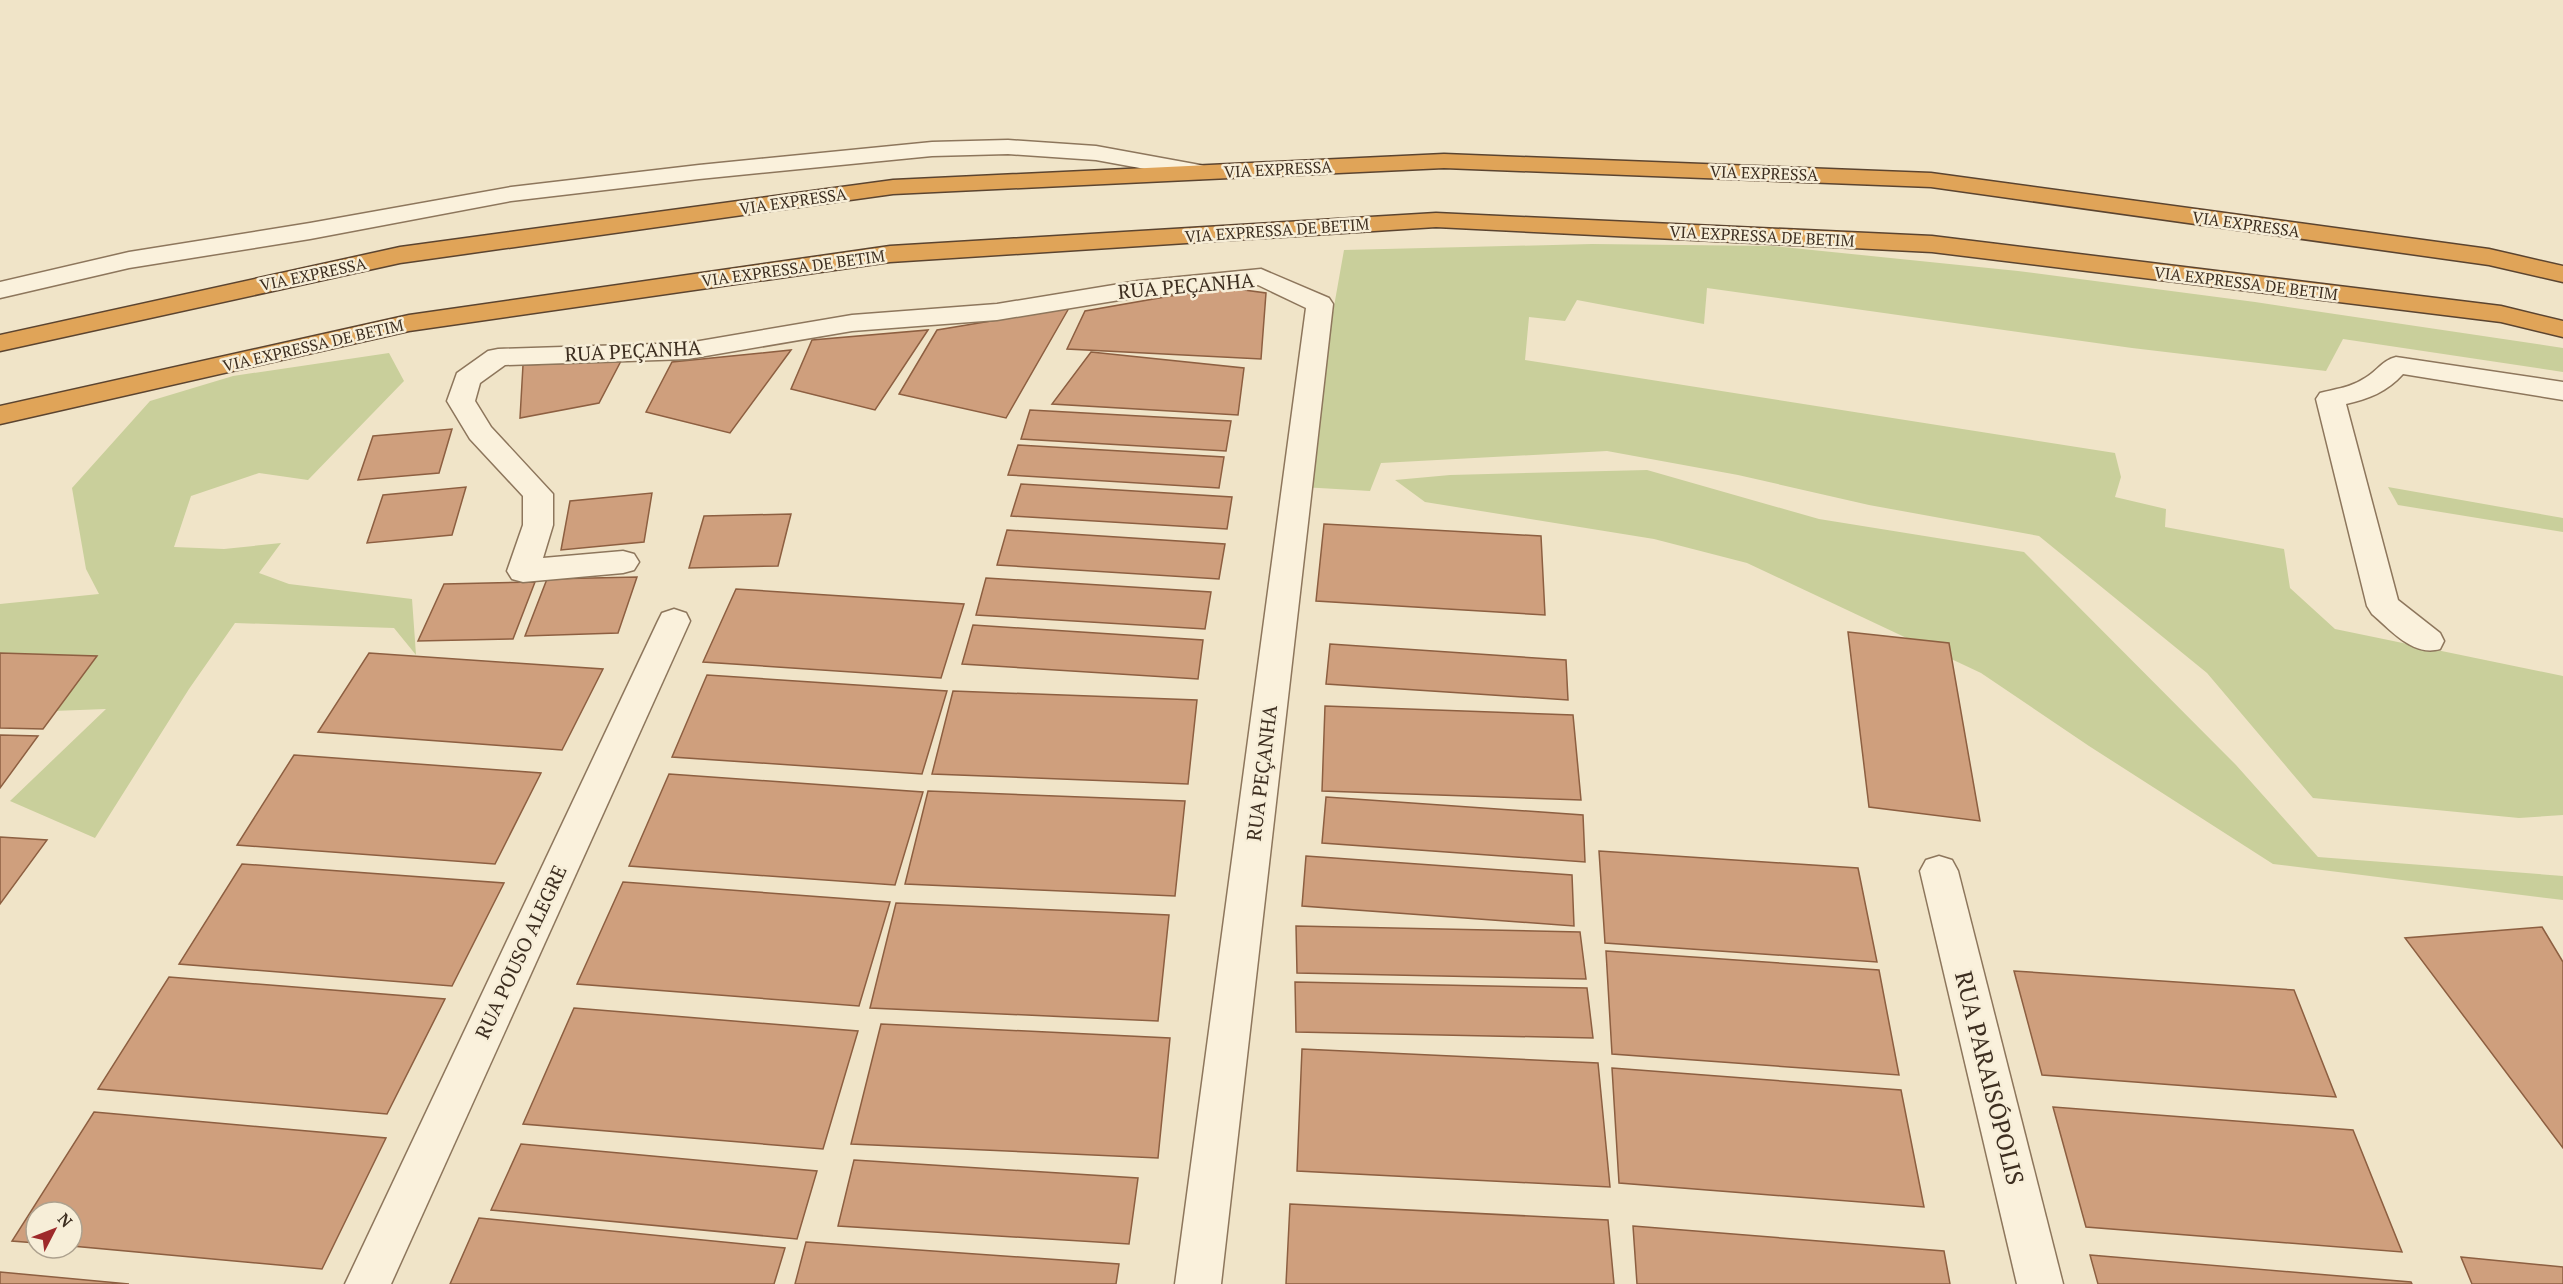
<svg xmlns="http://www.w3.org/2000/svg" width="2563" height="1284" font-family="'PT Serif',serif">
<rect width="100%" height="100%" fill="#f0e4c8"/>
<g fill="#c9cf9b">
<path d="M1592 244 1773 246 2018 271 2255 302 2563 348V372L2343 339 2326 371 2132 348 1707 288 1704 324 1577 300 1565 321 1529 317 1525 360 2115 453 2121 477 2115 497 2166 509 2165 527 2284 549 2290 588 2335 629 2563 676V815L2519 818 2313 798 2207 673 2039 536 1869 505 1738 475 1607 451 1381 463 1370 491 1302 487 1344 250Z"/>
<path d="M389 353 404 381 308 480 259 473 191 496 174 547 224 549 281 543 259 573 289 584 412 599 416 655 394 628 235 623 189 689 95 838 10 801 106 709 0 713V604L99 594 86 569 72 488 150 401 233 376Z"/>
<path d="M1647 470 1819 519 2024 552 2236 765 2318 857 2563 876V900L2273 864 2089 746 1981 673 1747 563 1654 539 1425 502 1395 480 1450 475Z"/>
<path d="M2388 487 2563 518V532L2398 505Z"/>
</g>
<g fill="#cf9f7d" stroke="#8d5f41" stroke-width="1.5">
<path d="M1222 287 1266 293 1261 359 1067 349 1085 311Z"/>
<path d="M1069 308 1006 418 899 394 937 330Z"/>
<path d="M928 330 875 410 791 389 812 340Z"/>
<path d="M791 350 730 433 646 412 672 362Z"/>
<path d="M1091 352 1244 368 1238 415 1052 404Z"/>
<path d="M621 361 599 403 520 418 523 365Z"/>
<path d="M1030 410 1231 421 1226 451 1021 439Z"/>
<path d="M452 429 439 473 358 480 373 436Z"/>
<path d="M1018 445 1224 457 1219 488 1008 475Z"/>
<path d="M1021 484 1232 497 1227 529 1011 516Z"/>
<path d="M466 487 452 535 367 543 383 495Z"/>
<path d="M652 493 644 542 561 550 570 501Z"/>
<path d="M791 514 778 566 689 568 704 516Z"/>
<path d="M1324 524 1541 536 1545 615 1316 601Z"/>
<path d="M1007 530 1225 544 1219 579 997 565Z"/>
<path d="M637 577 618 633 525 636 547 579Z"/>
<path d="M986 578 1211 592 1205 629 976 615Z"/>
<path d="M535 582 513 639 418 641 444 584Z"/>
<path d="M736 589 964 604 941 678 703 662Z"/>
<path d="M973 625 1203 640 1198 679 962 664Z"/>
<path d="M1848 632 1949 643 1980 821 1869 807Z"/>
<path d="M1330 644 1566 660 1568 700 1326 684Z"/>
<path d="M0 653 97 656 43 729 0 728Z"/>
<path d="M369 653 603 669 562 750 318 732Z"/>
<path d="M707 675 947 691 922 774 672 757Z"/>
<path d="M953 691 1197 700 1188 784 932 774Z"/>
<path d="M1325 706 1573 715 1581 800 1322 791Z"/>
<path d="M0 735 38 736 0 788Z"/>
<path d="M294 755 541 773 495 864 237 845Z"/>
<path d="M669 774 923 792 895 885 629 866Z"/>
<path d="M928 791 1185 801 1175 896 905 884Z"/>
<path d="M1326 797 1583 815 1585 862 1322 843Z"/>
<path d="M0 837 47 840 0 904Z"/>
<path d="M1599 851 1858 868 1877 962 1605 943Z"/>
<path d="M1306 856 1572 875 1574 926 1302 906Z"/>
<path d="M242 864 504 883 452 986 179 964Z"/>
<path d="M623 882 890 902 859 1006 577 984Z"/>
<path d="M896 903 1169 915 1158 1021 870 1008Z"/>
<path d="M1296 926 1580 932 1586 979 1297 973Z"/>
<path d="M2542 927 2563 962V1148L2405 938Z"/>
<path d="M1606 951 1879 970 1899 1075 1612 1054Z"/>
<path d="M2014 971 2294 990 2336 1097 2042 1075Z"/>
<path d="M169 977 445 999 387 1114 98 1089Z"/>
<path d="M1295 982 1587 988 1593 1038 1296 1032Z"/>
<path d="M574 1008 858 1031 823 1149 523 1124Z"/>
<path d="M881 1024 1170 1038 1158 1158 851 1144Z"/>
<path d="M1302 1049 1598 1063 1610 1187 1297 1171Z"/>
<path d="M1612 1068 1901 1090 1924 1207 1619 1183Z"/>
<path d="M2053 1107 2353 1130 2402 1252 2086 1227Z"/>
<path d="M94 1112 386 1138 322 1269 72 1246V1212H36V1243L12 1241Z"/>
<path d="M521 1144 817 1171 797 1239 491 1210Z"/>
<path d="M854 1160 1138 1178 1129 1244 838 1226Z"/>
<path d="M1290 1204 1608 1220 1614 1284H1286Z"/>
<path d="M479 1218 785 1248 774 1284H450Z"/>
<path d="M1633 1226 1944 1251 1950 1284H1637Z"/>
<path d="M806 1242 1119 1264 1116 1284H795Z"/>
<path d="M2090 1255 2411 1282 2412 1284H2098Z"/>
<path d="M2461 1257 2563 1267V1284H2472Z"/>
<path d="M0 1272 129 1284H0Z"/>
</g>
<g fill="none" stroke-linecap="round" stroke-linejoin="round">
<g stroke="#8d765c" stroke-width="3">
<g id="minor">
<path d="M1008 140 1096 146 1200 165 1208 167 1212 172 1208 177 1200 179 1096 160 1008 154 932 156 699 179 511 201 310 239 129 268 0 298V282L129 252 310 223 511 187 699 165 932 142Z"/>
<path d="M1261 269 1329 298 1333 304 1221 1284H1175L1306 308 1258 285 1138 297 997 320 852 331 688 359 505 365 480 383 475 401 491 427 553 494V525L543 558 623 551 634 554 639 562 634 570 623 573 523 582 512 579 507 571 523 525V496L470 439 447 401 457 373 488 351 498 349 688 343 852 315 997 304 1138 281Z"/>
<path d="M2396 357 2563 382V400L2403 374C2387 392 2368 399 2346 404L2398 600 2440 633 2444 641 2440 649C2413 657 2391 630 2372 614L2367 606 2316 399 2320 393C2336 389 2352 387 2365 378 2377 371 2383 360 2396 357Z"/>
<path d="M674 609 686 613 690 621 391 1284H345L658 621 662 613Z"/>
<path d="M1939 856 1952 860 1958 871 2063 1284H2017L1920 871 1926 860Z"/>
</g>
</g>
<g stroke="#5b4430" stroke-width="3">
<g id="highway">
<path d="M1444 154 1931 173 2489 249 2563 266V282L2489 265 1931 187 1444 168 893 194 400 263 0 351V335L400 247 893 180Z"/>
<path d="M1436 213 1932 236 2501 306 2563 321V337L2501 322 1932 252 1436 227 890 262 409 331 0 424V406L409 315 890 246Z"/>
</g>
</g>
<use href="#minor" fill="#faf1dc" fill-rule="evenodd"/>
<use href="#highway" fill="#e0a458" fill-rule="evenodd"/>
</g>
<g text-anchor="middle" stroke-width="5" stroke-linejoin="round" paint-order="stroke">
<g font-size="16" fill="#3d2e20" stroke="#f7eed8">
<text transform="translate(1278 169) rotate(-3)" y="6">VIA EXPRESSA</text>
<text transform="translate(1764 173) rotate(2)" y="6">VIA EXPRESSA</text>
<text transform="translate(793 201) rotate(-8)" y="6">VIA EXPRESSA</text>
<text transform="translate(2246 224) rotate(8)" y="6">VIA EXPRESSA</text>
<text transform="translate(1277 230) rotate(-4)" y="6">VIA EXPRESSA DE BETIM</text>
<text transform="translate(1762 236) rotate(3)" y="6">VIA EXPRESSA DE BETIM</text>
<text transform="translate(793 268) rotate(-8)" y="6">VIA EXPRESSA DE BETIM</text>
<text transform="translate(313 274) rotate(-12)" y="6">VIA EXPRESSA</text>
<text transform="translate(2246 283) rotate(7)" y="6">VIA EXPRESSA DE BETIM</text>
<text transform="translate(313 345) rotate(-13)" y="6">VIA EXPRESSA DE BETIM</text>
</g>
<g font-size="20" fill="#3d2e20" stroke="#f7eed8">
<text transform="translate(1186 286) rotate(-5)" y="7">RUA PEÇANHA</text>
<text transform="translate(633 351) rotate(-3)" y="7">RUA PEÇANHA</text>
<text transform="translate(1262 773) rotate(-83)" y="7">RUA PEÇANHA</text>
<text transform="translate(521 952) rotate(-65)" y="7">RUA POUSO ALEGRE</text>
</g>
<g font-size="24" fill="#3d2e20" stroke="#f7eed8">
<text transform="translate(1989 1078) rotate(76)" y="8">RUA PARAISÓPOLIS</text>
</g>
</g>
<g transform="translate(54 1230) rotate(48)"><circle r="28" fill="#f7eed8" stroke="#ada18e" stroke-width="1.5"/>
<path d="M0-4.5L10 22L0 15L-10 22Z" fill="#9e2a2b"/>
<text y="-9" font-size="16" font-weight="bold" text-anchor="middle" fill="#3d2e20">N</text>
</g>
</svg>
